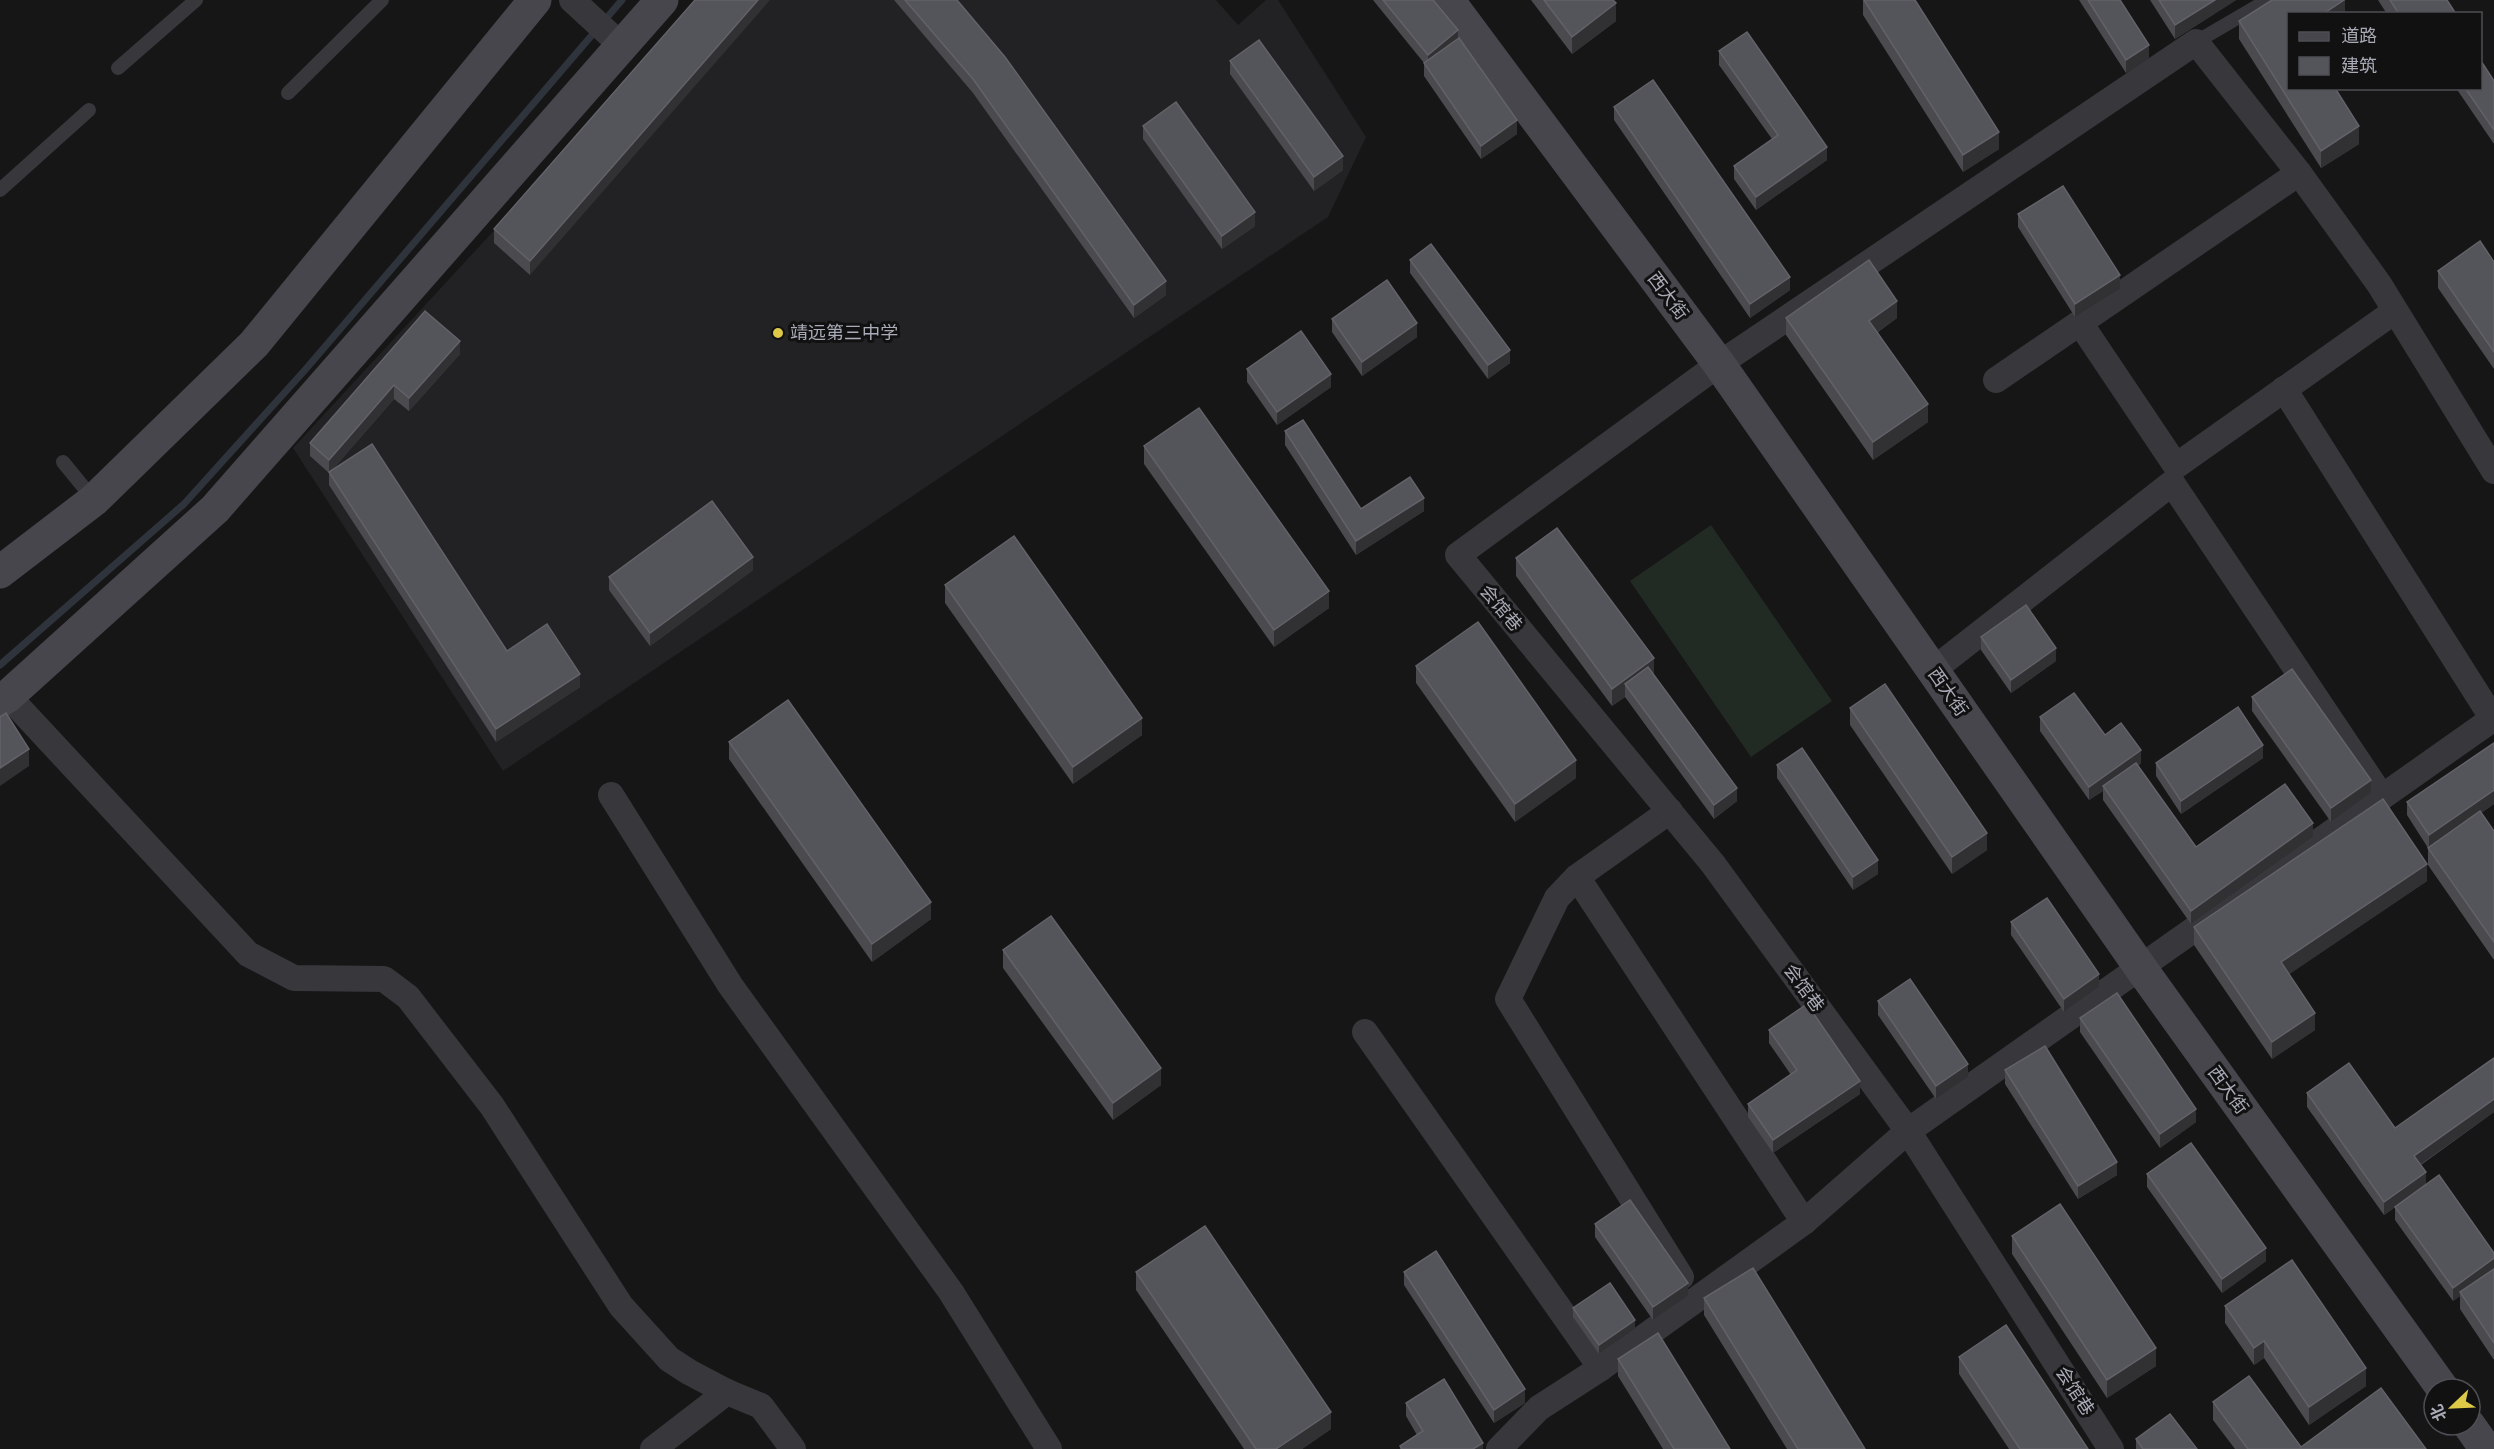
<svg xmlns="http://www.w3.org/2000/svg" width="2494" height="1449" font-family="'Open Sans','Noto Sans SC',sans-serif">
<rect width="100%" height="100%" fill="#161617"/>
<path fill="#222224" d="M707 0H1216L1238 25 1266 0H1278L1366 137 1328 217 503 771 293 448Z"/>
<path fill="#222a24" d="M1711 525 1832 701 1751 757 1630 581Z"/>
<g fill="none" stroke-linecap="round" stroke-linejoin="round">
<path stroke="#2f343c" stroke-width="7" d="M0 665 184 504 305 370 622 0"/>
<g stroke="#37373c" stroke-width="14">
<path d="M2196 42 2268 0"/>
<path d="M118 68 196 0"/>
<path d="M288 93 382 0"/>
<path d="M0 190 89 110"/>
<path d="M63 462 94 500"/>
</g>
<g stroke="#37373c" stroke-width="26">
<path d="M572 0 622 46"/>
<path d="M2080 323 2176 466 2395 311"/>
<path d="M1996 380 2299 173"/>
<path d="M2284 389 2493 719"/>
<path d="M1933 670 2172 483 2382 797"/>
<path d="M8 696 248 954 294 978 384 979 408 997 492 1106 621 1306 669 1359 689 1372 727 1392 761 1406 793 1449"/>
<path d="M611 795 730 985 951 1292 1049 1449"/>
<path d="M1670 811 1577 877 1557 898 1508 999 1681 1277"/>
<path d="M1577 877 1804 1222"/>
<path d="M1365 1032 1601 1368"/>
<path d="M653 1449 727 1392"/>
<path d="M1499 1449 1539 1408 1601 1368 1804 1222 1908 1131 2494 718"/>
<path d="M2111 1449 1908 1131 1713 864 1458 555 1719 364 2196 42 2299 173 2379 284 2494 471"/>
</g>
<g stroke="#46464c" stroke-width="33">
<path d="M1448 0 1719 364 2140 967 2443 1389"/>
<path d="M0 572 94 500 254 344 535 0"/>
<path d="M0 701 8 696 215 509 662 0"/>
<path d="M2469 1425 2486 1449"/>
</g>
</g>
<g fill="#4a4a4f">
<path d="M695 0 530 275 494 243V229Z"/>
<path d="M894 0H957L1166 295 1134 318 973 93Z"/>
<path d="M1373 0H1433L1517 134 1481 159 1424 76V63Z"/>
<path d="M1531 0H1613L1616 21 1572 54Z"/>
<path d="M1863 0H1915L1999 149 1963 172 1863 15Z"/>
<path d="M2079 0H2120L2149 59 2126 73Z"/>
<path d="M2150 0H2236L2175 39Z"/>
<path d="M2272 0H2345V14H2289V88H2335L2359 126V144L2321 168 2239 39V21Z"/>
<path d="M2378 0H2447L2456 14H2387Z"/>
<path d="M1719 51 1827 160 1756 210 1734 179V166L1772 139 1719 65Z"/>
<path d="M1230 61 1343 170 1314 191 1230 74Z"/>
<path d="M2494 81V144L2456 88H2481Z"/>
<path d="M1614 107 1790 290 1750 318 1614 120Z"/>
<path d="M1143 126 1255 226 1222 249 1143 139Z"/>
<path d="M2018 214 2120 289 2075 317 2018 227Z"/>
<path d="M1410 260 1510 363 1488 379 1410 273Z"/>
<path d="M2494 262V369L2438 288V271Z"/>
<path d="M425 311 460 354 409 411 394 399 333 469 507 651 580 687 496 742 329 485V473L310 456V443Z"/>
<path d="M1786 318H1897L1878 332 1928 422 1873 460 1786 335Z"/>
<path d="M1332 319 1417 337 1362 376 1332 332Z"/>
<path d="M1247 369 1331 387 1277 425 1247 382Z"/>
<path d="M1285 431 1361 509 1424 511 1356 555 1285 445Z"/>
<path d="M1144 446 1329 608 1274 647 1144 464Z"/>
<path d="M1516 558 1654 675 1737 801 1714 819 1625 697 1612 706 1516 576Z"/>
<path d="M753 570 650 646 609 590V577Z"/>
<path d="M945 585 1142 735 1073 784 945 603Z"/>
<path d="M1981 637 2056 661 2011 693 1981 650Z"/>
<path d="M1416 666 1576 778 1515 822 1416 683Z"/>
<path d="M2252 697 2371 793 2331 822 2252 711Z"/>
<path d="M1850 708 1987 850 1952 874 1850 725Z"/>
<path d="M2040 717 2105 735 2141 763 2138 766 2196 847 2313 837 2191 924 2103 800V791L2089 800 2040 731Z"/>
<path d="M729 742 931 919 872 962 729 759Z"/>
<path d="M2494 743V804L2481 813 2494 831V960L2428 865V848L2407 815V802Z"/>
<path d="M2263 758 2181 814 2156 776V763Z"/>
<path d="M1777 765 1878 874 1853 890 1777 778Z"/>
<path d="M2427 881 2289 974 2315 1030 2272 1059 2194 945V927Z"/>
<path d="M2011 922 2099 987 2064 1012 2011 935Z"/>
<path d="M1003 950 1161 1085 1113 1120 1003 968Z"/>
<path d="M1878 1001 1968 1077 1936 1099 1878 1015Z"/>
<path d="M2080 1018 2196 1122 2160 1148 2080 1032Z"/>
<path d="M1769 1030 1860 1094 1773 1153 1748 1117V1104L1791 1075 1769 1043Z"/>
<path d="M2494 1058V1112L2421 1165 2426 1185 2494 1253V1360L2460 1309V1296L2453 1301 2395 1220V1207L2411 1196 2384 1215 2307 1107V1093L2395 1128Z"/>
<path d="M2005 1070 2117 1175 2078 1199 2005 1084Z"/>
<path d="M2147 1174 2266 1261 2222 1293 2147 1187Z"/>
<path d="M1595 1224 1688 1296 1653 1320 1595 1237Z"/>
<path d="M2012 1236 2156 1366 2107 1398 2012 1254Z"/>
<path d="M1136 1272 1331 1429 1302 1449H1244L1136 1290Z"/>
<path d="M1404 1272 1525 1403 1494 1423 1404 1285Z"/>
<path d="M1704 1298 1865 1449H1787L1704 1315Z"/>
<path d="M2225 1306 2366 1386 2309 1425 2264 1358 2254 1365 2225 1323Z"/>
<path d="M1573 1308 1635 1329 1599 1354 1573 1317Z"/>
<path d="M1959 1357 2088 1449H2009L1959 1374Z"/>
<path d="M1618 1359 1730 1449H1663L1618 1376Z"/>
<path d="M2213 1402 2301 1447 2426 1449H2235L2213 1420Z"/>
<path d="M1406 1403 1483 1449H1400V1446L1417 1435 1406 1416Z"/>
<path d="M2136 1439 2197 1449H2136Z"/>
</g>
<g fill="#313134">
<path d="M758 0H770L530 275V261Z"/>
<path d="M2215 0H2236L2175 39V25Z"/>
<path d="M2345 0V14H2323Z"/>
<path d="M1616 3V21L1572 54V37Z"/>
<path d="M1458 30V44L1428 68V55Z"/>
<path d="M2149 45V59L2126 73V60Z"/>
<path d="M1517 120V134L1481 159V146Z"/>
<path d="M2359 126V144L2321 168V151Z"/>
<path d="M1999 132V149L1963 172V155Z"/>
<path d="M1827 147V160L1756 210V197Z"/>
<path d="M1343 156V170L1314 191V177Z"/>
<path d="M1255 212V226L1222 249V236Z"/>
<path d="M2120 275V289L2075 317V304Z"/>
<path d="M1790 277V290L1750 318V304Z"/>
<path d="M1166 281V295L1134 318V305Z"/>
<path d="M1897 301V318L1869 338V321Z"/>
<path d="M1417 323V337L1362 376V362Z"/>
<path d="M460 341V354L409 411V398Z"/>
<path d="M1510 350V363L1488 379V365Z"/>
<path d="M1331 374V387L1277 425V412Z"/>
<path d="M394 385V399L329 474V460Z"/>
<path d="M1928 404V422L1873 460V442Z"/>
<path d="M1424 498V511L1356 555V541Z"/>
<path d="M753 557V570L650 646V633Z"/>
<path d="M1329 591V608L1274 647V630Z"/>
<path d="M2056 648V661L2011 693V680Z"/>
<path d="M1654 658V676L1625 684V697L1612 706V689Z"/>
<path d="M580 674V687L496 742V729Z"/>
<path d="M1142 718V735L1073 784V767Z"/>
<path d="M2263 745V758L2181 814V801Z"/>
<path d="M29 749V766L0 786V768Z"/>
<path d="M2141 750V763L2105 789 2103 786V791L2089 800V787Z"/>
<path d="M1576 760V778L1515 822V804Z"/>
<path d="M2371 780V793L2331 822V808Z"/>
<path d="M1737 788V801L1714 819V805Z"/>
<path d="M2494 790V804L2429 848V835Z"/>
<path d="M2313 823V837L2191 924V911Z"/>
<path d="M1987 833V850L1952 874V857Z"/>
<path d="M1878 860V874L1853 890V877Z"/>
<path d="M2427 864V881L2281 980V962Z"/>
<path d="M931 902V919L872 962V944Z"/>
<path d="M2099 974V987L2064 1012V999Z"/>
<path d="M2315 1013V1030L2272 1059V1042Z"/>
<path d="M1968 1064V1077L1936 1099V1086Z"/>
<path d="M1161 1068V1085L1113 1120V1103Z"/>
<path d="M1860 1081V1094L1773 1153V1140Z"/>
<path d="M2494 1099V1112L2414 1169V1156Z"/>
<path d="M2196 1109V1122L2160 1148V1134Z"/>
<path d="M2117 1162V1175L2078 1199V1186Z"/>
<path d="M2426 1172V1185L2384 1215V1202Z"/>
<path d="M2266 1248V1261L2222 1293V1279Z"/>
<path d="M2494 1258V1272L2460 1292V1296L2453 1301V1288Z"/>
<path d="M1688 1283V1296L1653 1320V1307Z"/>
<path d="M1635 1320V1329L1599 1354V1345Z"/>
<path d="M2264 1341V1358L2254 1365V1348Z"/>
<path d="M2156 1348V1366L2107 1398V1380Z"/>
<path d="M2366 1368V1386L2309 1425V1407Z"/>
<path d="M1525 1389V1403L1494 1423V1410Z"/>
<path d="M1331 1412V1429L1302 1449H1276Z"/>
<path d="M1483 1443V1449H1473Z"/>
</g>
<g fill="#54555a" stroke="#626268" stroke-width="1.5">
<path d="M695 0H758L530 261 494 229Z"/>
<path d="M905 0H957L1005 57 1166 281 1134 305 973 79Z"/>
<path d="M1383 0H1433L1458 30 1428 55Z"/>
<path d="M1544 0H1613L1616 3 1572 37Z"/>
<path d="M1864 0H1915L1999 132 1963 155Z"/>
<path d="M2088 0H2120L2149 45 2126 60Z"/>
<path d="M2159 0H2215L2175 25Z"/>
<path d="M2272 0H2344L2323 14H2289V88H2335L2359 126 2321 151 2239 21Z"/>
<path d="M2390 0H2447L2456 14H2399Z"/>
<path d="M1747 32 1827 147 1756 197 1734 166 1778 135 1719 51Z"/>
<path d="M1459 38 1517 120 1481 146 1424 63Z"/>
<path d="M1259 40 1343 156 1314 177 1230 61Z"/>
<path d="M2481 61 2494 81V130L2465 88H2481Z"/>
<path d="M1653 80 1790 277 1750 304 1614 107Z"/>
<path d="M1176 102 1255 212 1222 236 1143 126Z"/>
<path d="M2063 186 2120 275 2075 304 2018 214Z"/>
<path d="M2480 241 2494 262V352L2438 271Z"/>
<path d="M1431 244 1510 350 1488 365 1410 260Z"/>
<path d="M1869 260 1897 301 1869 321 1928 404 1873 442 1786 318Z"/>
<path d="M1387 280 1417 323 1362 362 1332 319Z"/>
<path d="M425 311 460 341 409 398 394 385 329 460 310 443Z"/>
<path d="M1301 331 1331 374 1277 412 1247 369Z"/>
<path d="M1199 408 1329 591 1274 630 1144 446Z"/>
<path d="M1303 420 1361 509 1410 477 1424 498 1356 541 1285 431Z"/>
<path d="M372 444 507 651 547 624 580 674 496 729 329 472Z"/>
<path d="M712 501 753 557 650 633 609 577Z"/>
<path d="M1557 528 1654 658 1612 689 1516 558Z"/>
<path d="M1014 536 1142 718 1073 767 945 585Z"/>
<path d="M2026 605 2056 648 2011 680 1981 637Z"/>
<path d="M1478 622 1576 760 1515 804 1416 666Z"/>
<path d="M1648 667 1737 788 1714 805 1625 684Z"/>
<path d="M2292 669 2371 780 2331 808 2252 697Z"/>
<path d="M1885 684 1987 833 1952 857 1850 708Z"/>
<path d="M2074 693 2105 735 2121 723 2141 750 2089 787 2040 717Z"/>
<path d="M788 700 931 902 872 944 729 742Z"/>
<path d="M2238 707 2263 745 2181 801 2156 763Z"/>
<path d="M6 713 29 749 0 768V717Z"/>
<path d="M2494 743V790L2429 835 2407 802Z"/>
<path d="M1802 748 1878 860 1853 877 1777 765Z"/>
<path d="M2136 763 2196 847 2285 784 2313 823 2191 911 2103 786Z"/>
<path d="M2383 799 2427 864 2281 962 2315 1013 2272 1042 2194 927Z"/>
<path d="M2480 811 2494 831V942L2428 848Z"/>
<path d="M2047 898 2099 974 2064 999 2011 922Z"/>
<path d="M1051 916 1161 1068 1113 1103 1003 950Z"/>
<path d="M1910 979 1968 1064 1936 1086 1878 1001Z"/>
<path d="M2117 993 2196 1109 2160 1134 2080 1018Z"/>
<path d="M1807 1004 1860 1081 1773 1140 1748 1104 1797 1070 1769 1030Z"/>
<path d="M2045 1046 2117 1162 2078 1186 2005 1070Z"/>
<path d="M2494 1058V1099L2414 1156 2426 1172 2384 1202 2307 1093 2349 1063 2395 1128Z"/>
<path d="M2191 1143 2266 1248 2222 1279 2147 1174Z"/>
<path d="M2439 1175 2494 1253V1258L2453 1288 2395 1207Z"/>
<path d="M1630 1200 1688 1283 1653 1307 1595 1224Z"/>
<path d="M2060 1204 2156 1348 2107 1380 2012 1236Z"/>
<path d="M1205 1226 1331 1412 1276 1449H1256L1136 1272Z"/>
<path d="M1436 1251 1525 1389 1494 1410 1404 1272Z"/>
<path d="M2292 1260 2366 1368 2309 1407 2264 1341 2254 1348 2225 1306Z"/>
<path d="M1753 1268 1865 1449H1798L1704 1298Z"/>
<path d="M2494 1269V1343L2460 1292Z"/>
<path d="M1610 1283 1635 1320 1599 1345 1573 1308Z"/>
<path d="M2006 1325 2088 1449H2020L1959 1357Z"/>
<path d="M1658 1333 1730 1449H1674L1618 1359Z"/>
<path d="M2249 1376 2301 1447 2381 1388 2426 1449H2248L2213 1402Z"/>
<path d="M1444 1379 1483 1443 1473 1449H1402L1400 1446 1423 1431 1406 1403Z"/>
<path d="M2170 1414 2197 1449H2143L2136 1439Z"/>
</g>
<circle fill="#ddc848" stroke="#111112" stroke-width="2" cx="778" cy="333" r="6"/>
<g text-anchor="middle" stroke-width="6" stroke-linejoin="round" paint-order="stroke">
<g font-size="18" fill="#a9abb6" stroke="#111112">
<text transform="translate(1668 296) rotate(53)" y="6">西大街</text>
<text transform="translate(1501 608) rotate(50)" y="6">会馆巷</text>
<text transform="translate(1948 692) rotate(55)" y="6">西大街</text>
<text transform="translate(1804 988) rotate(54)" y="6">会馆巷</text>
<text transform="translate(2228 1090) rotate(54)" y="6">西大街</text>
<text transform="translate(2075 1391) rotate(57)" y="6">会馆巷</text>
</g>
<g font-size="18" fill="#a9abb6" stroke="#111112" text-anchor="start">
<text x="790" y="339">靖远第三中学</text>
</g>
</g>
<rect x="2287" y="12" width="195" height="78" fill="#111112" stroke="#4e4f54" stroke-width="1.5"/>
<rect x="2299" y="32" width="30" height="9" fill="#46464c" stroke="#4e4f54" stroke-width="1.5"/>
<text x="2341" y="42" font-size="18" fill="#a9abb6">道路</text>
<rect x="2299" y="57" width="30" height="18" fill="#54555a" stroke="#4e4f54" stroke-width="1.5"/>
<text x="2341" y="72" font-size="18" fill="#a9abb6">建筑</text>
<g transform="translate(2452 1407) rotate(247)"><circle r="28" fill="#111112" stroke="#4e4f54" stroke-width="1.5"/>
<path d="M0-4.5L10 22L0 15L-10 22Z" fill="#ddc848"/>
<text y="-9" font-size="16" font-weight="bold" text-anchor="middle" fill="#a9abb6">北</text>
</g>
</svg>
